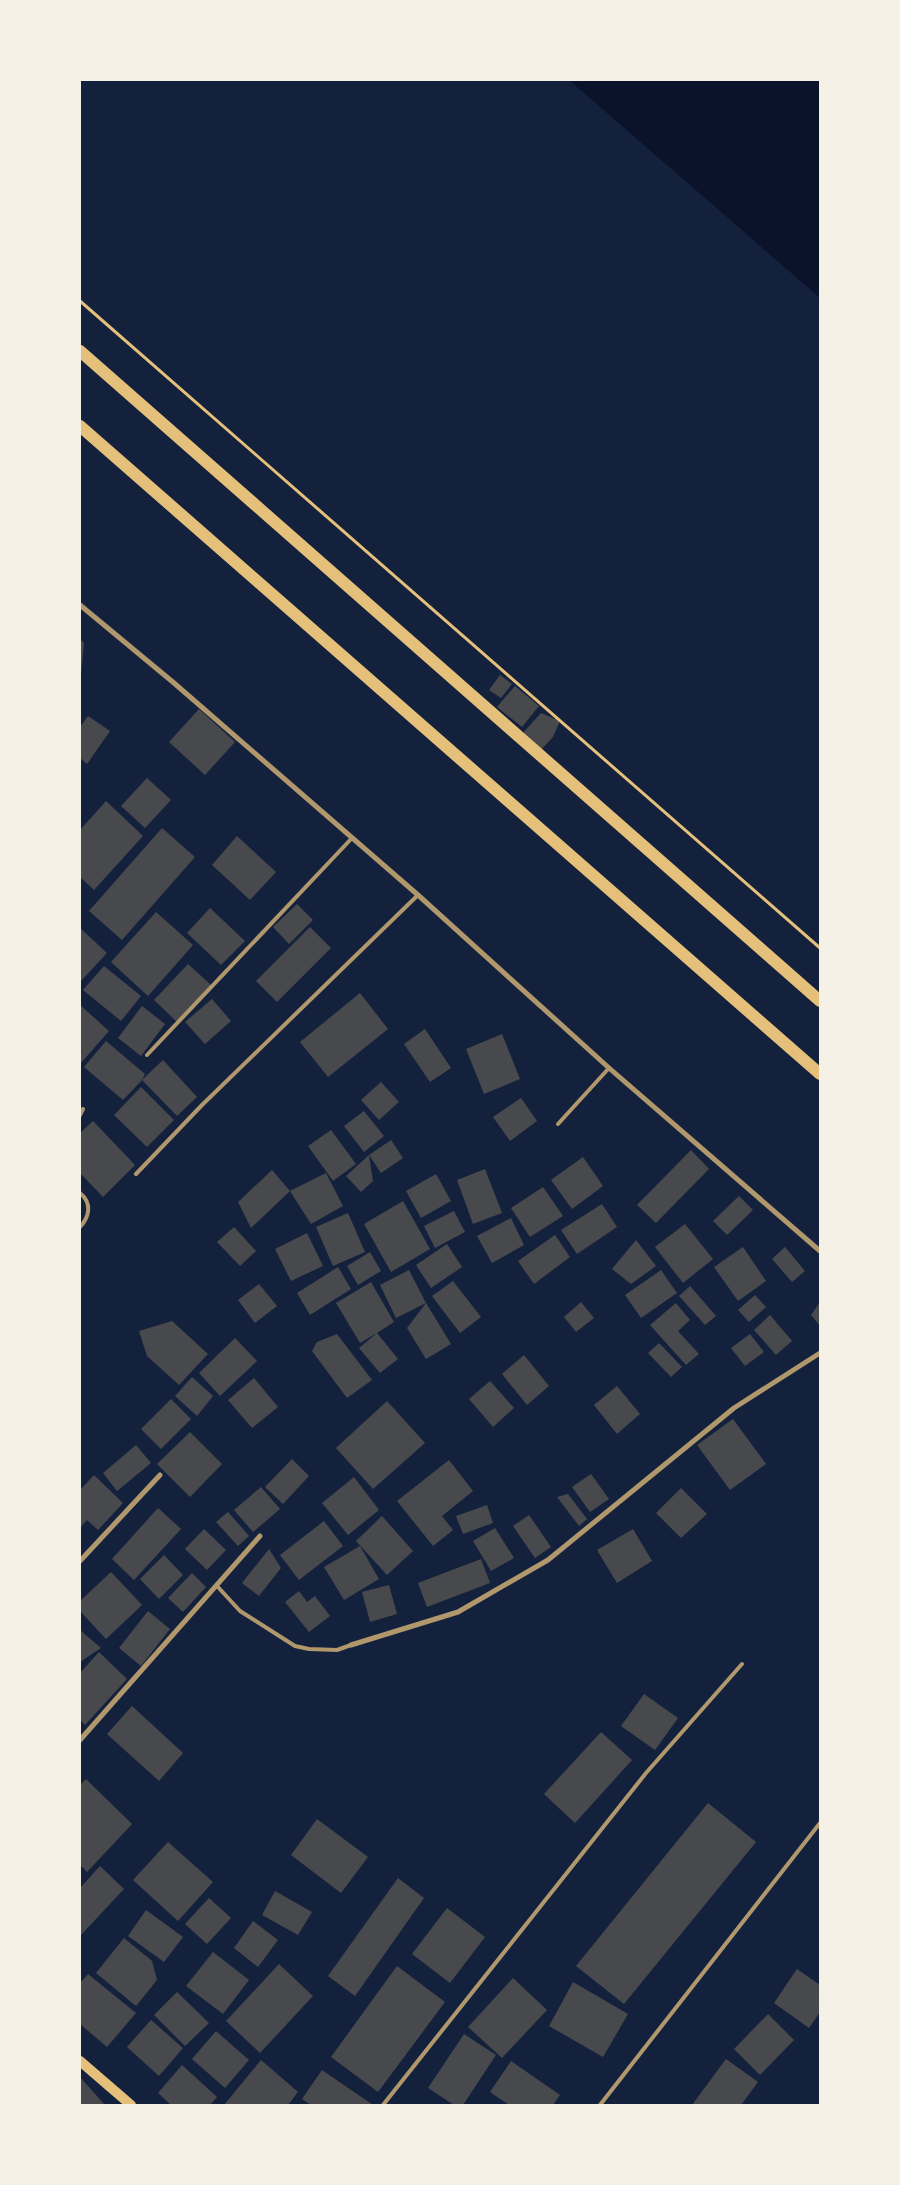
<svg xmlns="http://www.w3.org/2000/svg" width="900" height="2185" font-family="Overpass,sans-serif">
<rect width="100%" height="100%" fill="#14213d"/>
<path fill="#0b132b" d="M569 80H820V298Z"/>
<g fill="#48494c">
<path d="M80 639 84 643 81 673H80Z"/>
<path d="M500 675 512 684 501 698 489 690Z"/>
<path d="M515 686 539 706 522 727 497 707Z"/>
<path d="M199 709 235 742 205 775 169 742Z"/>
<path d="M541 713 560 721 553 737 540 751 522 734Z"/>
<path d="M88 716 110 731 87 764 80 758V727Z"/>
<path d="M147 778 171 800 145 828 121 806Z"/>
<path d="M106 801 143 836 94 890 80 877V830Z"/>
<path d="M162 828 195 857 122 940 89 911Z"/>
<path d="M237 836 276 872 250 900 212 865Z"/>
<path d="M297 904 313 920 289 944 273 927Z"/>
<path d="M210 908 245 941 221 965 187 933Z"/>
<path d="M156 912 193 945 148 996 111 962Z"/>
<path d="M310 927 331 948 277 1002 256 981Z"/>
<path d="M80 928 107 953 80 982Z"/>
<path d="M188 964 211 985 177 1022 154 1000Z"/>
<path d="M104 966 141 996 121 1021 83 990Z"/>
<path d="M360 993 388 1029 328 1077 300 1042Z"/>
<path d="M212 999 231 1021 205 1044 185 1022Z"/>
<path d="M80 1005 109 1031 80 1064Z"/>
<path d="M142 1006 165 1024 141 1056 118 1038Z"/>
<path d="M425 1029 451 1068 430 1082 404 1044Z"/>
<path d="M502 1034 520 1079 484 1094 466 1049Z"/>
<path d="M106 1041 145 1074 142 1080 123 1100 84 1067Z"/>
<path d="M163 1060 197 1097 177 1116 142 1080Z"/>
<path d="M381 1082 399 1102 379 1120 361 1100Z"/>
<path d="M141 1087 174 1120 147 1147 114 1115Z"/>
<path d="M521 1098 537 1121 510 1141 493 1117Z"/>
<path d="M364 1111 384 1136 364 1152 344 1126Z"/>
<path d="M93 1121 135 1165 103 1197 80 1173V1133Z"/>
<path d="M331 1130 356 1164 333 1181 308 1146Z"/>
<path d="M391 1140 403 1158 381 1173 369 1155Z"/>
<path d="M691 1150 709 1169 656 1223 637 1205Z"/>
<path d="M369 1155 373 1181 361 1192 346 1176Z"/>
<path d="M583 1157 603 1186 572 1209 551 1180Z"/>
<path d="M485 1169 502 1213 473 1224 457 1180Z"/>
<path d="M272 1170 290 1191 251 1228 238 1202Z"/>
<path d="M326 1173 343 1206 311 1224 290 1191Z"/>
<path d="M436 1174 451 1201 421 1218 406 1191Z"/>
<path d="M543 1187 563 1216 530 1237 511 1208Z"/>
<path d="M739 1196 753 1210 727 1235 713 1221Z"/>
<path d="M403 1201 430 1249 391 1272 364 1224Z"/>
<path d="M602 1204 617 1227 577 1254 561 1230Z"/>
<path d="M454 1211 465 1232 435 1248 424 1226Z"/>
<path d="M348 1213 365 1252 333 1266 316 1227Z"/>
<path d="M511 1218 524 1245 492 1263 477 1236Z"/>
<path d="M685 1224 713 1259 683 1283 655 1247Z"/>
<path d="M234 1227 256 1251 240 1266 217 1242Z"/>
<path d="M307 1233 323 1266 291 1281 275 1249Z"/>
<path d="M555 1235 570 1257 534 1284 518 1261Z"/>
<path d="M636 1240 656 1266 631 1284 612 1269Z"/>
<path d="M447 1244 462 1267 431 1288 416 1265Z"/>
<path d="M743 1247 766 1281 738 1301 714 1267Z"/>
<path d="M785 1247 805 1271 792 1282 772 1259Z"/>
<path d="M370 1252 381 1271 358 1285 347 1266Z"/>
<path d="M338 1267 351 1289 310 1315 297 1293Z"/>
<path d="M409 1270 426 1303 396 1318 380 1285Z"/>
<path d="M661 1270 677 1293 641 1318 625 1295Z"/>
<path d="M453 1281 481 1317 460 1333 432 1296Z"/>
<path d="M371 1282 394 1322 377 1333 398 1359 380 1373 359 1348 377 1333 360 1343 336 1303Z"/>
<path d="M259 1284 277 1306 255 1323 238 1300Z"/>
<path d="M690 1286 716 1316 705 1325 679 1296Z"/>
<path d="M755 1295 766 1307 749 1322 738 1310Z"/>
<path d="M581 1302 594 1318 576 1332 564 1317Z"/>
<path d="M820 1302V1326L811 1315Z"/>
<path d="M426 1303 451 1344 426 1359 407 1328Z"/>
<path d="M676 1303 690 1320 678 1331 699 1354 686 1365 650 1325Z"/>
<path d="M770 1315 792 1341 776 1355 754 1330Z"/>
<path d="M172 1321 208 1354 179 1385 147 1356 139 1331Z"/>
<path d="M337 1334 372 1380 347 1398 312 1351 317 1342Z"/>
<path d="M750 1334 764 1352 745 1366 731 1348Z"/>
<path d="M235 1338 257 1361 220 1396 199 1373Z"/>
<path d="M659 1343 682 1367 671 1377 648 1353Z"/>
<path d="M524 1355 549 1386 527 1405 502 1374Z"/>
<path d="M192 1377 213 1396 197 1416 175 1396Z"/>
<path d="M254 1378 278 1407 252 1428 228 1400Z"/>
<path d="M490 1381 514 1408 493 1427 469 1399Z"/>
<path d="M617 1386 640 1414 617 1434 594 1405Z"/>
<path d="M171 1399 191 1419 161 1449 141 1429Z"/>
<path d="M387 1401 425 1443 373 1489 336 1448Z"/>
<path d="M733 1419 766 1464 730 1490 697 1445Z"/>
<path d="M190 1432 222 1464 190 1497 157 1464Z"/>
<path d="M136 1445 151 1463 117 1491 103 1473Z"/>
<path d="M292 1459 309 1476 283 1504 265 1487Z"/>
<path d="M449 1460 473 1491 442 1516 453 1530 433 1546 397 1501Z"/>
<path d="M591 1474 609 1499 590 1512 572 1487Z"/>
<path d="M94 1475 123 1503 98 1530 87 1520 80 1528V1490Z"/>
<path d="M354 1477 379 1510 348 1535 322 1503Z"/>
<path d="M261 1487 280 1509 253 1532 234 1510Z"/>
<path d="M681 1488 707 1514 681 1538 656 1513Z"/>
<path d="M568 1494 587 1519 579 1526 557 1497Z"/>
<path d="M487 1505 493 1523 463 1534 456 1516Z"/>
<path d="M158 1508 181 1529 134 1580 112 1559Z"/>
<path d="M228 1512 249 1536 238 1546 216 1522Z"/>
<path d="M529 1515 551 1547 535 1558 513 1526Z"/>
<path d="M382 1516 413 1551 387 1575 356 1541Z"/>
<path d="M324 1521 343 1546 299 1580 280 1555Z"/>
<path d="M495 1528 514 1558 491 1571 473 1541Z"/>
<path d="M204 1529 226 1550 207 1570 185 1549Z"/>
<path d="M633 1529 652 1561 617 1583 597 1550Z"/>
<path d="M360 1546 379 1579 344 1600 324 1567Z"/>
<path d="M269 1549 281 1568 259 1596 242 1583Z"/>
<path d="M164 1555 183 1575 159 1599 140 1579Z"/>
<path d="M481 1559 490 1583 427 1607 418 1583Z"/>
<path d="M111 1572 142 1605 106 1639 80 1611V1601Z"/>
<path d="M192 1573 206 1587 183 1612 168 1598Z"/>
<path d="M389 1585 397 1614 370 1622 362 1592Z"/>
<path d="M299 1591 307 1602 315 1596 330 1616 309 1632 285 1602Z"/>
<path d="M148 1611 170 1629 141 1666 119 1648Z"/>
<path d="M80 1630 101 1648 80 1662Z"/>
<path d="M99 1652 127 1679 85 1725 80 1720V1673Z"/>
<path d="M644 1694 678 1718 655 1750 621 1726Z"/>
<path d="M132 1706 183 1753 159 1781 107 1734Z"/>
<path d="M601 1732 632 1760 575 1823 544 1794Z"/>
<path d="M86 1779 132 1824 87 1872 80 1865V1785Z"/>
<path d="M708 1803 756 1842 624 2004 576 1966Z"/>
<path d="M317 1819 368 1857 341 1893 291 1855Z"/>
<path d="M168 1842 213 1882 178 1921 133 1880Z"/>
<path d="M100 1866 124 1889 80 1936V1888Z"/>
<path d="M398 1878 424 1898 355 1996 328 1976Z"/>
<path d="M275 1891 312 1912 298 1935 262 1915Z"/>
<path d="M209 1898 231 1918 207 1944 185 1924Z"/>
<path d="M447 1908 485 1937 450 1983 412 1954Z"/>
<path d="M146 1910 183 1937 164 1962 128 1936Z"/>
<path d="M253 1921 278 1940 258 1967 234 1948Z"/>
<path d="M124 1938 152 1961 157 1980 136 2006 96 1973Z"/>
<path d="M213 1952 249 1980 223 2014 186 1986Z"/>
<path d="M279 1964 313 1996 260 2053 226 2021Z"/>
<path d="M397 1966 445 2002 378 2092 331 2057Z"/>
<path d="M797 1969 820 1985V2012L809 2028 774 2003Z"/>
<path d="M88 1974 136 2013 107 2047 80 2024V1983Z"/>
<path d="M513 1978 547 2010 502 2058 468 2027Z"/>
<path d="M573 1982 628 2014 603 2057 549 2026Z"/>
<path d="M177 1992 209 2023 185 2046 154 2015Z"/>
<path d="M768 2014 794 2040 760 2075 734 2049Z"/>
<path d="M151 2020 183 2048 159 2076 127 2047Z"/>
<path d="M216 2031 249 2060 225 2088 192 2059Z"/>
<path d="M464 2034 496 2055 463 2105H454L428 2088Z"/>
<path d="M726 2059 758 2082 741 2105H692Z"/>
<path d="M261 2060 298 2092 288 2105H224Z"/>
<path d="M511 2061 560 2095 553 2105H509L490 2092Z"/>
<path d="M182 2065 217 2097 210 2105H171L158 2093Z"/>
<path d="M322 2070 373 2105H311L302 2099Z"/>
<path d="M80 2077 105 2105H80Z"/>
</g>
<g fill="none" stroke-linecap="round" stroke-linejoin="round">
<path stroke="#e5c07b" stroke-width="3" d="M80 301 820 948"/>
<g stroke="#b1986c" stroke-width="4">
<path d="M147 1055 352 838"/>
<path d="M80 1115 83 1109"/>
<path d="M558 1124 609 1068"/>
<path d="M136 1174 202 1105 418 895"/>
<path d="M80 1193C92 1203 90 1216 80 1227"/>
<path d="M217 1586 240 1611 295 1646 309 1649 337 1650 351 1645"/>
<path d="M383 2105 646 1773 742 1664"/>
<path d="M600 2105 820 1823"/>
</g>
<g stroke="#b1986c" stroke-width="5">
<path d="M80 605 174 683 418 895 609 1068 820 1251"/>
<path d="M80 1561 160 1475"/>
<path d="M351 1645 458 1612 548 1560 734 1408 820 1353"/>
<path d="M80 1740 260 1536"/>
</g>
<path stroke="#e5c07b" stroke-width="10" d="M80 2061 131 2105"/>
<g stroke="#e5c07b" stroke-width="12">
<path d="M80 351 820 1001"/>
<path d="M80 426 820 1074"/>
</g>
</g>
<rect width="900" height="2185" fill="none" stroke="#f6f1e7" stroke-width="162"/>
</svg>
